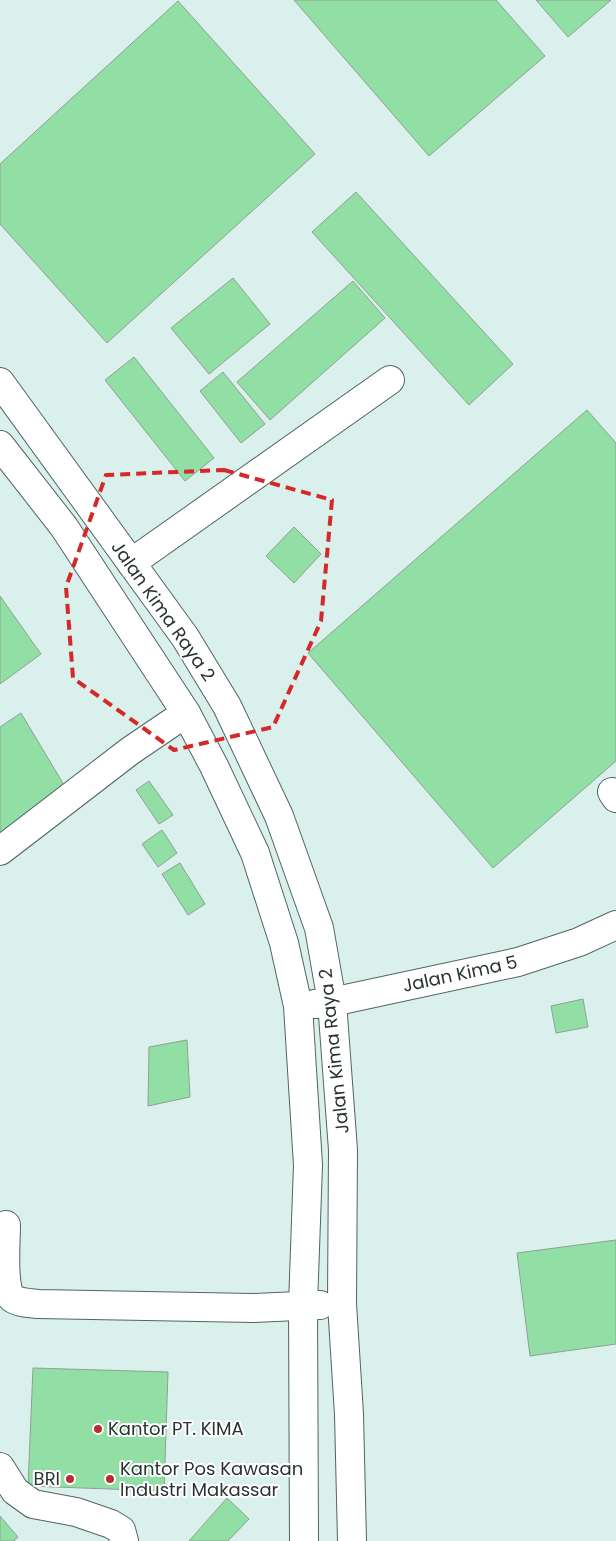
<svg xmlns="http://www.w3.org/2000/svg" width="616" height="1541" font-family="Poppins,sans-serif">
<rect width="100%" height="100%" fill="#d9f0ec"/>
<g fill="#92dfa5" stroke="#90a093">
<path d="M294 0H496L545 56 429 156Z"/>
<path d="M536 0H611L568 37Z"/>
<path d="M178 1 315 154 107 343 0 224V164Z"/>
<path d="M356 192 513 364 469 405 312 232Z"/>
<path d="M233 278 270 324 209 374 171 328Z"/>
<path d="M353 281 385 318 270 420 237 382Z"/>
<path d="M134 357 214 458 185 481 105 380Z"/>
<path d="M223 372 265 424 241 443 200 391Z"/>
<path d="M587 410 616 443V761L493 868 308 653Z"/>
<path d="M294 527 321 554 294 583 266 556Z"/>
<path d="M0 596 41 654 0 684Z"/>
<path d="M21 713 70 795 0 841V727Z"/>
<path d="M149 781 173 815 159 824 136 790Z"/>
<path d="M162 830 177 853 158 867 142 844Z"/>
<path d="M180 863 205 904 188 915 162 874Z"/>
<path d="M583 999 588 1027 556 1033 551 1006Z"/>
<path d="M187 1040 190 1097 148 1106 149 1047Z"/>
<path d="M616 1240V1344L530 1356 517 1253Z"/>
<path d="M33 1368 168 1372 164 1491 28 1486Z"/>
<path d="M227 1498 249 1519 228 1541H189Z"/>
<path d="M0 1516 18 1537 14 1541H0Z"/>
</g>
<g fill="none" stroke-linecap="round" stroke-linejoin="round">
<g stroke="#516561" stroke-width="30">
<g id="minor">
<path d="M0 382 185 637 227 706 279 816 319 928 332 1002 343 1150 342 1304 349 1414 352 1541"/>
<path d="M0 445 64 527 186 713 214 766 255 853 284 943 298 1006 308 1165 303 1305 304 1541"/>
<path d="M131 563 390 380"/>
<path d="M612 792 616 798"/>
<path d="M0 851 130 751 186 713"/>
<path d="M315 1004 332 1002 518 962 579 942 616 925"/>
<path d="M6 1225C6 1240 2 1289 12 1298 19 1303 30 1303 38 1304L253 1308 320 1305"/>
<path d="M0 1467 15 1491 33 1504 76 1512 111 1524 121 1530 124 1541"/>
</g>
</g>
<use href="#minor" stroke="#fff" stroke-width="28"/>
</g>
<path fill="none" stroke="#d62828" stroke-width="4" stroke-dasharray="10 6" stroke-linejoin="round" d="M224 470 332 500 321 621 273 727 174 750 73 678 66 587 106 475Z"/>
<g fill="#bb2c30" stroke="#fff" stroke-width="2">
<circle cx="98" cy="1429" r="5"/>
<circle cx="70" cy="1479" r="5"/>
<circle cx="110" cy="1479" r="5"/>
</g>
<g text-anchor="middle" stroke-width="4" stroke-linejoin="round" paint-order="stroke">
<g font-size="18" fill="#2a3331" stroke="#fff">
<text transform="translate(163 611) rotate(55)" y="6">Jalan Kima Raya 2</text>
<text transform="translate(460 974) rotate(-12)" y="6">Jalan Kima 5</text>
<text transform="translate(334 1051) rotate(-96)" y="6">Jalan Kima Raya 2</text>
</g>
<g font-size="18" fill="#2a3331" stroke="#fff" text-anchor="start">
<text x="108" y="1435">Kantor PT. KIMA</text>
<text x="120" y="1475">Kantor Pos Kawasan<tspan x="120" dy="21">Industri Makassar</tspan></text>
<text x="60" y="1485" text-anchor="end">BRI</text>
</g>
</g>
</svg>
